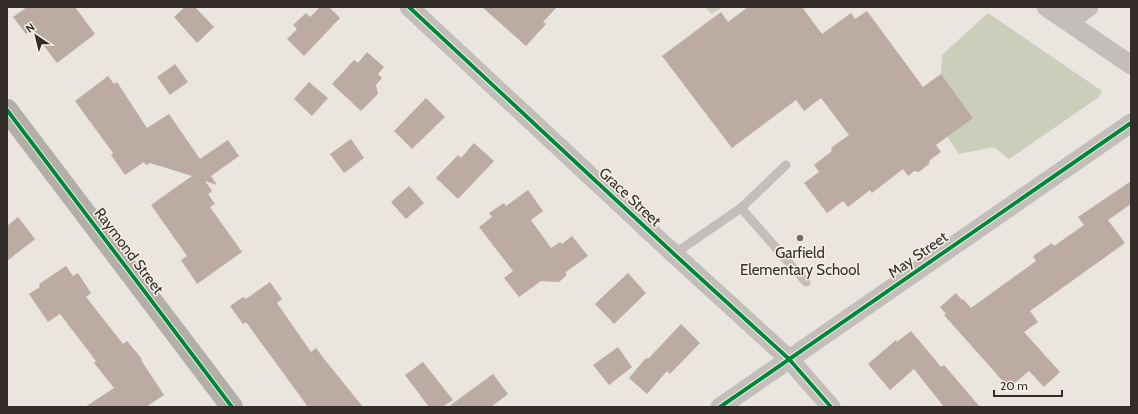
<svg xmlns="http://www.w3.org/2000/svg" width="1138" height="414" font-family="Cabin,sans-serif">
<rect width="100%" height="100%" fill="#eae5df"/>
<g fill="#cacebb">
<path d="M705 7H722L712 14Z"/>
<path d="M988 13 1102 91 1099 97 1009 159 994 147 959 154 947 136 941 74 942 55Z"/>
</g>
<g fill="#bcaba2">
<path d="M27 7H75L95 34 57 63 32 30 26 34 13 17Z"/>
<path d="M185 7H195L214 27 197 43 174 17Z"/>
<path d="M320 7H329L340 18 304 56 287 39 297 29 293 25 306 13 310 17Z"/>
<path d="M482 7H557L543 22 546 24 526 46Z"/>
<path d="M748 7H802L822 34 851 13 855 19 867 11 923 87 941 74 973 118 936 145 941 152 930 160 929 164 919 172 914 171 908 176 903 169 872 193 870 190 848 207 843 201 827 213 804 183 819 172 814 165 832 151 831 148 849 135 821 98 804 111 796 100 732 148 662 56 721 12 728 22Z"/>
<path d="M367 52 384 67 378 74 382 78 376 85 378 94 361 111 332 84 354 60 358 63Z"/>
<path d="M175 64 188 82 170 95 157 77Z"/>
<path d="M108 76 114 84 117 82 147 128 169 114 200 159 228 140 239 156 211 176 217 185 205 181 212 191 208 194 215 204 210 207 242 252 197 284 181 260 187 256 151 205 192 176 150 163 146 165 144 162 125 175 111 155 113 153 75 101Z"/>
<path d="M309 82 328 98 312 116 294 99Z"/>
<path d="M426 98 445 117 412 149 394 131Z"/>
<path d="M351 139 364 158 344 173 330 154Z"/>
<path d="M474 143 494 161 458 199 436 178 458 155 461 158Z"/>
<path d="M1131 181V204L1108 220 1125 243 1030 311 1038 322 1024 332 1060 372 1044 387 1029 371 1009 388 944 315 946 314 940 307 956 293 962 300 963 299 971 308 1036 261 1033 256 1052 243 1054 246 1084 225 1078 217Z"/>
<path d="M409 186 424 203 406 219 391 202Z"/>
<path d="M528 190 543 211 531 220 551 248 560 242 562 244 572 236 588 256 566 272V276L559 282 541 281 519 297 504 278 513 271 479 227 492 217 489 213 504 203 506 206Z"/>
<path d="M18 217 35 239 7 261V226Z"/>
<path d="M66 266 73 276 78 273 91 293 86 297 123 344 127 341 142 359 141 360 164 395 146 407H85L114 388 94 363 96 361 60 314 48 322 29 294 40 287 39 284Z"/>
<path d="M628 273 646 293 614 324 595 304Z"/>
<path d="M270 282 282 299 277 303 311 352 316 348 325 360 363 407H308L246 322 243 324 230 306 243 297 246 299Z"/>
<path d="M681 324 700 343 670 374 667 371 647 394 629 378 646 358 648 359Z"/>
<path d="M911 331 941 367 944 365 980 407H944L914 369 890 390 868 364 896 340 897 342Z"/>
<path d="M618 347 632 367 609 385 593 365Z"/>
<path d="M423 362 453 400 442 407H429L405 375Z"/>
<path d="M493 374 508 394 491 407H448Z"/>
</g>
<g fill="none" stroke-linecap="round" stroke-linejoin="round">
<g stroke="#c3beb9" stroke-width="9">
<path d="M741 208 806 282"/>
<path d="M674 254 741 208 786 165"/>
</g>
<g stroke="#c3beb9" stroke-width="19">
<path d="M409 7 674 254 789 359 831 407"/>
<path d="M1046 7 1131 65"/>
<path d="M1064 12 1069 22 1089 7"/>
<path d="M720 407 1131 123"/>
</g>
<path stroke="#b4aea9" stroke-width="22" d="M7 110 232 407"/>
<g stroke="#f7f0e7" stroke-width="6">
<g id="cycleway">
<path d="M409 7 674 254 789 359 831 407"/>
<path d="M7 110 232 407"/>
<path d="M720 407 1131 123"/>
</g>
</g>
<use href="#cycleway" stroke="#00873e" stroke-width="4"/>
</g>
<circle fill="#736d68" stroke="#f7f0e7" stroke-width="1.5" cx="800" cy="238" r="4"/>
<g text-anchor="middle" stroke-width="3" stroke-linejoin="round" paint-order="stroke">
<g font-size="15" fill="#332c28" stroke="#f7f0e7">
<text transform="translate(630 197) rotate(43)" y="5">Grace Street</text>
<text transform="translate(129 251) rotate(53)" y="5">Raymond Street</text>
<text transform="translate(918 255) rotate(-35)" y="5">May Street</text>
</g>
<g font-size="15" fill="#332c28" stroke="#f7f0e7">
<text x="800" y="258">Garfield<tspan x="800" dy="17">Elementary School</tspan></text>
</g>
</g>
<rect width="1138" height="414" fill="none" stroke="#332c28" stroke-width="16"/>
<g transform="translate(36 36) rotate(325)" stroke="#f7f0e7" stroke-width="3" paint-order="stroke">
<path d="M0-3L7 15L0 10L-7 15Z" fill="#332c28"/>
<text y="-6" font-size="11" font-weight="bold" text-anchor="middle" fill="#332c28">N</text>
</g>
<path d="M994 390v6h68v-6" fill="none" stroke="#332c28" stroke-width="2"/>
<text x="1000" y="390" font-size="12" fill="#332c28" stroke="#f7f0e7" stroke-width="3" paint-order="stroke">20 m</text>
</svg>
